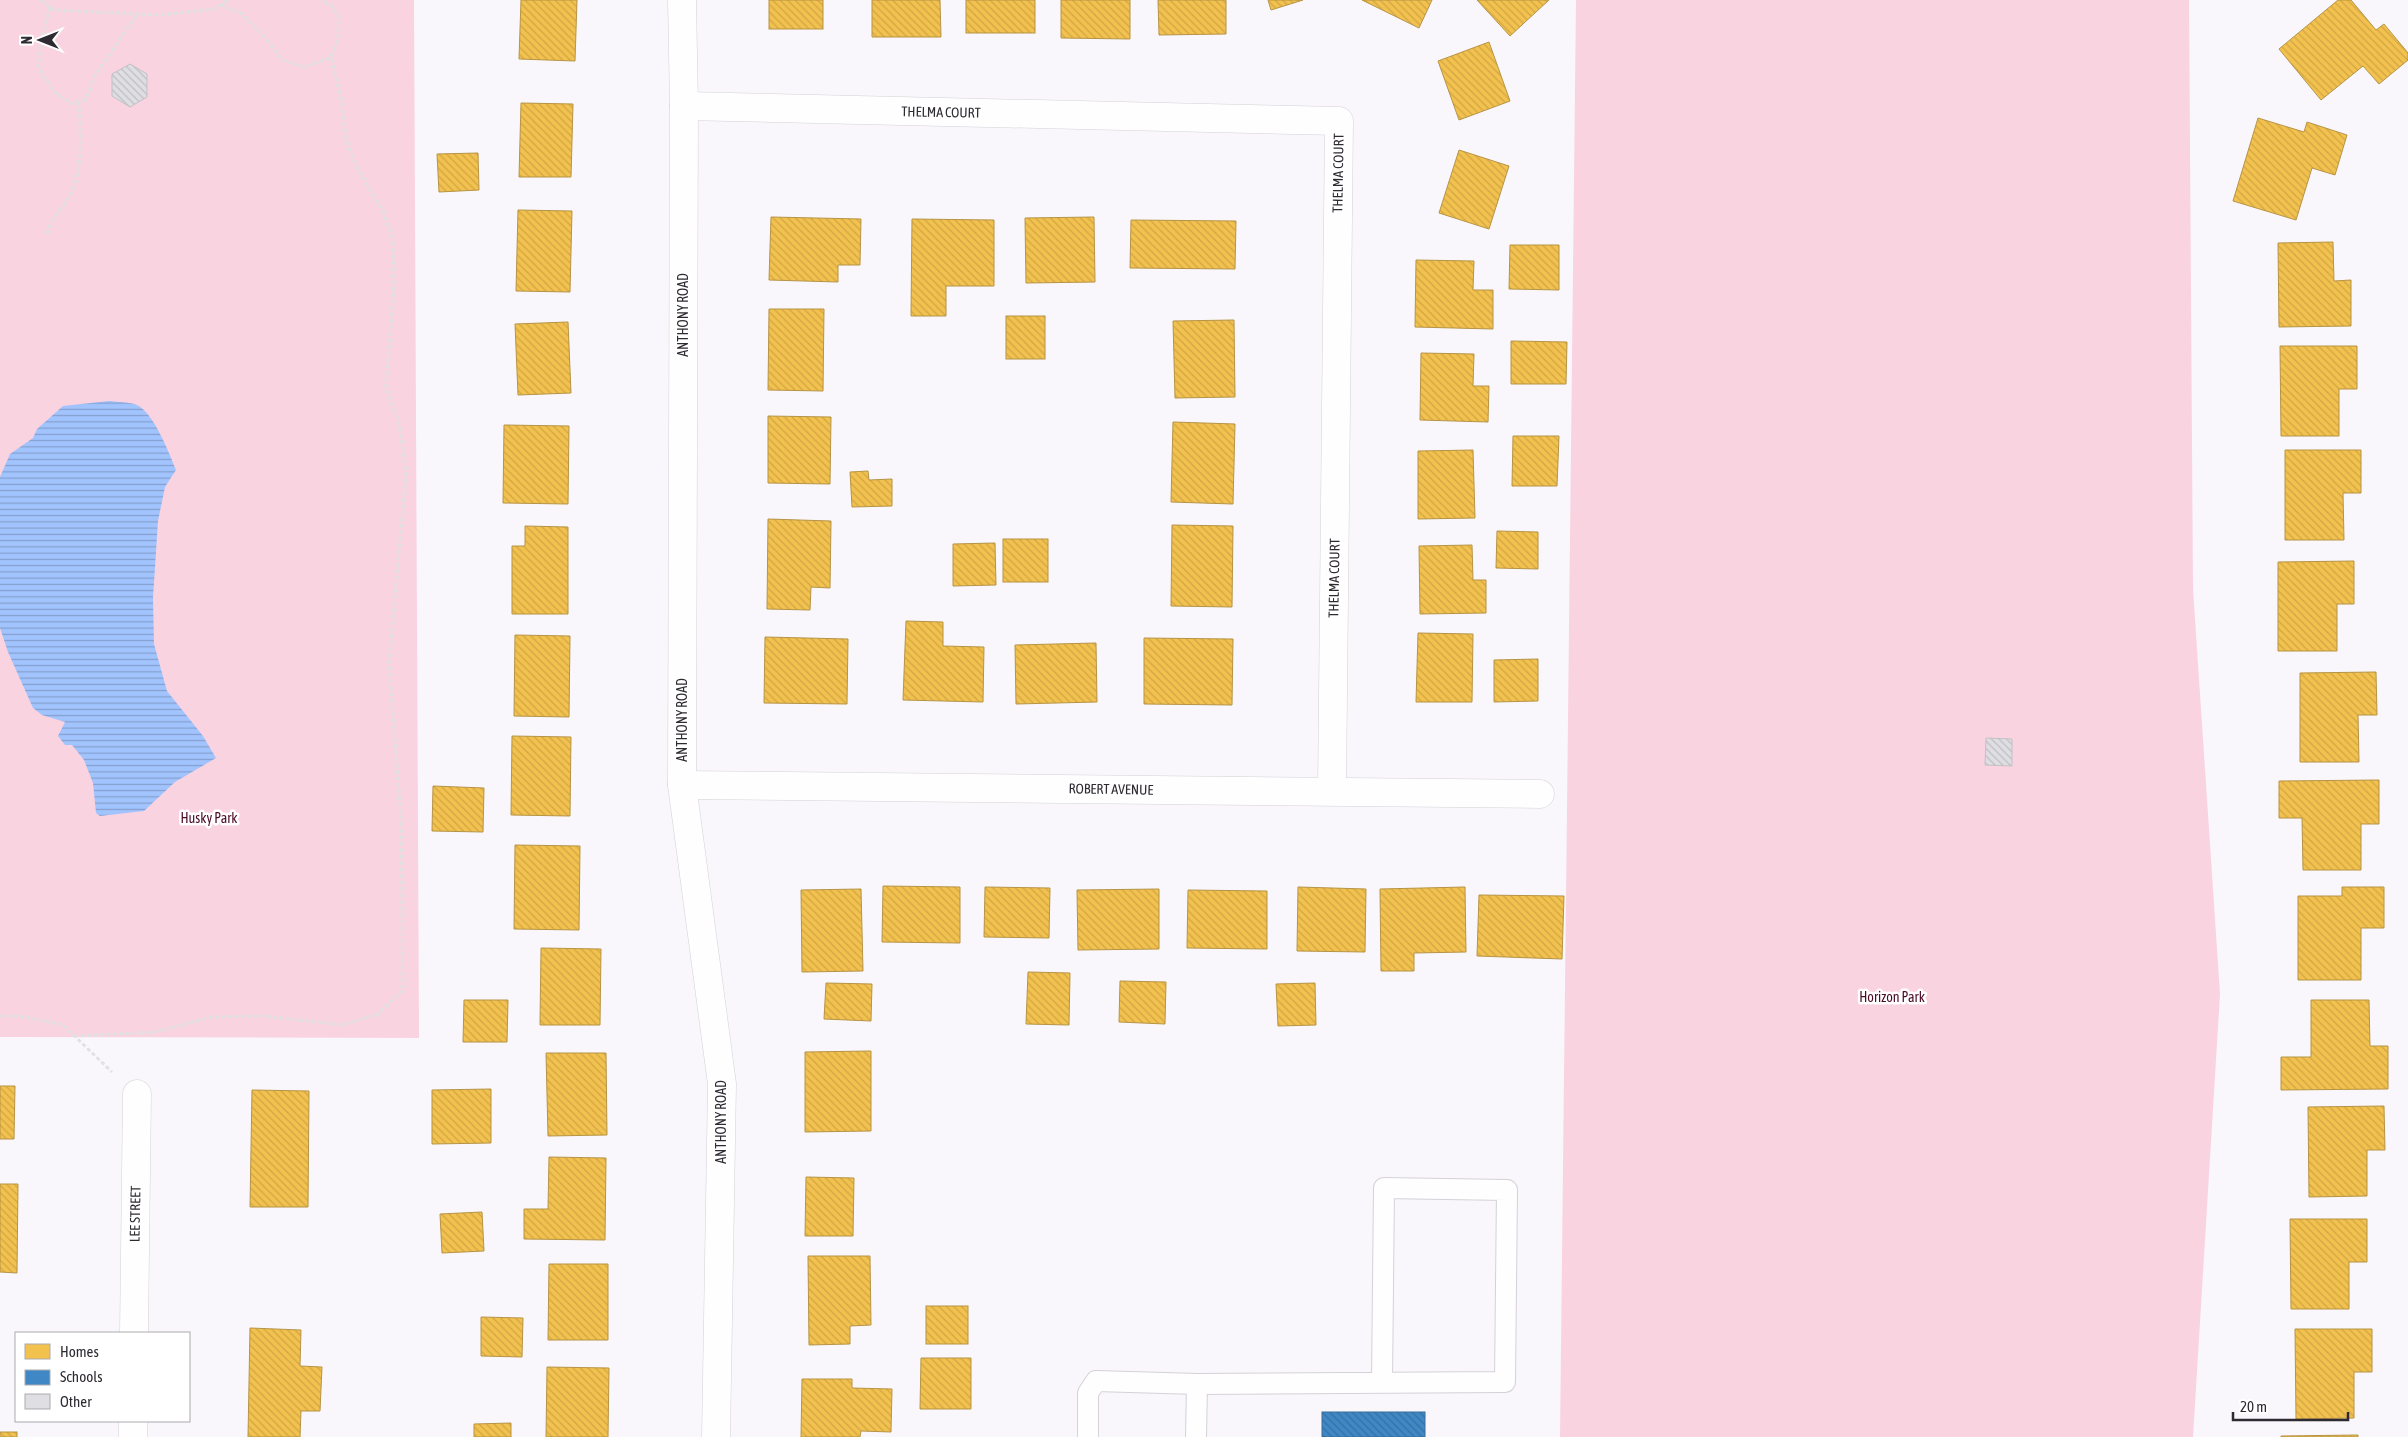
<svg xmlns="http://www.w3.org/2000/svg" width="2408" height="1437" font-family="'Asap Condensed',sans-serif">
<defs>
<pattern id="water-rules" width="6" height="5" patternUnits="userSpaceOnUse" patternTransform="scale(1.25)"><rect width="6" height="5" fill="#a2c4fe"/><path d="M0 2.5h6" fill="none" stroke="#849fce"/></pattern>
<pattern id="homes-back-hatch" width="6" height="6" patternUnits="userSpaceOnUse" patternTransform="scale(1.25)"><rect width="6" height="6" fill="#f2c14e"/><path d="M-1 5l2 2M0 0l6 6M5-1l2 2" fill="none" stroke="#d0a645"/></pattern>
<pattern id="schools-back-hatch" width="6" height="6" patternUnits="userSpaceOnUse" patternTransform="scale(1.25)"><rect width="6" height="6" fill="#3f88c5"/><path d="M-1 5l2 2M0 0l6 6M5-1l2 2" fill="none" stroke="#356fa1"/></pattern>
<pattern id="building-back-hatch" width="6" height="6" patternUnits="userSpaceOnUse" patternTransform="scale(1.25)"><rect width="6" height="6" fill="#dedee3"/><path d="M-1 5l2 2M0 0l6 6M5-1l2 2" fill="none" stroke="#bfbfc3"/></pattern>
</defs>
<rect width="100%" height="100%" fill="#f9f7fb"/>
<g fill="#fad3e0">
<path d="M0 0H414L419 1038 0 1037Z"/>
<path d="M1576 0H2189L2193 589 2220 994 2193 1437H1560Z"/>
</g>
<path fill="url(#water-rules)" d="M109 401C118 402 130 402 137 405 154 413 169 453 176 470L165 487 158 521 153 598 154 644 167 691 203 736 216 758 175 782 144 811 100 816 96 813 93 783 84 760 72 745H65L58 736 65 722 42 715 33 708 8 652 0 628V477L10 454 33 438 37 429 63 406Z"/>
<g fill="url(#homes-back-hatch)" stroke="#b79445">
<path d="M521 0H577L575 61 519 59Z"/>
<rect x="769" y="0" width="54" height="29"/>
<path d="M872 0H940L941 37H872Z"/>
<rect x="966" y="0" width="69" height="33"/>
<path d="M1061 0H1130V39L1061 38Z"/>
<path d="M1158 0H1226V34L1159 35Z"/>
<path d="M1268 0H1303L1271 10Z"/>
<path d="M1362 0H1432L1419 28Z"/>
<path d="M1477 0H1549L1510 36Z"/>
<path d="M2338 0H2351L2376 30 2384 24 2408 53V60L2379 84 2363 66 2321 100 2279 49Z"/>
<path d="M1489 42 1510 101 1459 120 1438 61Z"/>
<path d="M521 103 573 104 571 177H519Z"/>
<path d="M2258 118 2304 132 2307 122 2347 135 2335 175 2312 168 2296 220 2233 201Z"/>
<path d="M1459 150 1509 166 1489 229 1439 213Z"/>
<path d="M478 153 479 190 439 192 437 154Z"/>
<path d="M518 210 572 211 570 292 516 291Z"/>
<path d="M771 217 861 219 860 265H838V282L769 280Z"/>
<path d="M1094 217 1095 282 1026 283 1025 218Z"/>
<path d="M912 219 994 220V286H946V316H911Z"/>
<path d="M1131 220 1236 221 1235 269 1130 268Z"/>
<path d="M2333 242 2334 281 2351 280V326L2279 327 2278 243Z"/>
<path d="M1510 245H1559V290L1509 289Z"/>
<path d="M1416 260 1474 261 1473 290H1493V329L1415 327Z"/>
<path d="M769 309H824L823 391 768 390Z"/>
<rect x="1006" y="316" width="39" height="43"/>
<path d="M1234 320 1235 397 1175 398 1173 321Z"/>
<path d="M568 322 571 393 518 395 515 324Z"/>
<path d="M1511 341 1567 342 1566 384H1511Z"/>
<path d="M2280 346H2357V389H2339V436H2281Z"/>
<path d="M1421 353 1474 354 1473 386H1489L1488 422 1420 420Z"/>
<path d="M768 416 831 417 830 484 768 483Z"/>
<path d="M1173 422 1235 424 1233 504 1171 502Z"/>
<path d="M504 425 569 426 568 504 503 503Z"/>
<path d="M1513 436H1559L1557 486H1512Z"/>
<path d="M1473 450 1475 518 1418 519V451Z"/>
<path d="M2285 450H2361V493H2343L2344 540H2285Z"/>
<path d="M868 471 869 480 892 479V506L852 507 850 472Z"/>
<path d="M768 519 831 521 830 588 811 587 810 610 767 609Z"/>
<path d="M1172 525 1233 526 1232 607 1171 606Z"/>
<path d="M525 526 568 527V614H512V546H525Z"/>
<path d="M1497 531 1538 532V569L1496 568Z"/>
<rect x="1003" y="539" width="45" height="43"/>
<path d="M995 543 996 585 953 586V544Z"/>
<path d="M1472 545 1473 580H1486V613L1420 614 1419 546Z"/>
<path d="M2354 561V604H2337V651H2278V562Z"/>
<path d="M906 621 943 622V646L984 647 983 702 903 700Z"/>
<path d="M1418 633 1473 634 1472 702H1416Z"/>
<path d="M515 635 570 636 569 717 514 716Z"/>
<path d="M765 637 848 639 847 704 764 703Z"/>
<path d="M1144 638 1233 639 1232 705 1144 704Z"/>
<path d="M1096 643 1097 702 1016 704 1015 645Z"/>
<path d="M1538 659V701L1494 702V660Z"/>
<path d="M2376 672 2377 715H2358L2359 762H2300V673Z"/>
<path d="M512 736 571 737 570 816 511 815Z"/>
<path d="M2379 780V824H2361V870H2303L2302 818H2279V781Z"/>
<path d="M433 786 484 788 483 832 432 831Z"/>
<path d="M515 845 580 846 579 930 514 929Z"/>
<path d="M883 886 960 887V943L882 942Z"/>
<path d="M985 887 1050 888 1049 938 984 937Z"/>
<path d="M1298 887 1366 889 1365 952 1297 951Z"/>
<path d="M1465 887 1466 952 1414 953V971H1381L1380 889Z"/>
<path d="M2342 887H2384V928H2361V980H2298V896H2342Z"/>
<path d="M861 889 863 971 802 972 801 890Z"/>
<path d="M1159 889V949L1078 950 1077 890Z"/>
<path d="M1188 890 1267 891V949L1187 948Z"/>
<path d="M1479 895 1564 896 1562 959 1477 956Z"/>
<path d="M541 948 601 949 600 1025H540Z"/>
<path d="M1028 972 1070 973 1069 1025 1026 1024Z"/>
<path d="M1120 981 1166 982 1165 1024 1119 1022Z"/>
<path d="M826 983 872 984 871 1021 824 1019Z"/>
<path d="M1315 983 1316 1025 1278 1026 1276 984Z"/>
<path d="M464 1000H508L507 1042H463Z"/>
<path d="M2311 1000H2369L2370 1046H2388V1089L2281 1090V1057H2311Z"/>
<path d="M871 1051V1131L805 1132V1052Z"/>
<path d="M546 1053H606L607 1135 548 1136Z"/>
<path d="M0 1086H15L14 1139H0Z"/>
<path d="M491 1089V1143L432 1144V1090Z"/>
<path d="M252 1090 309 1091 308 1207H250Z"/>
<path d="M2384 1106 2385 1150H2367V1196L2309 1197 2308 1107Z"/>
<path d="M549 1157 606 1158 605 1240 524 1239V1209H548Z"/>
<path d="M806 1177 854 1178 853 1236H805Z"/>
<path d="M0 1184H18L17 1273 0 1272Z"/>
<path d="M482 1212 484 1251 442 1253 440 1214Z"/>
<path d="M2290 1219H2367V1262H2349V1309H2291Z"/>
<path d="M808 1256H870L871 1325 850 1326V1344L809 1345Z"/>
<path d="M549 1264H608V1340H548Z"/>
<rect x="926" y="1306" width="42" height="38"/>
<path d="M481 1317 523 1318 522 1357 481 1356Z"/>
<path d="M250 1328 301 1330 300 1366 322 1367 320 1411H301L300 1437H248Z"/>
<path d="M2295 1329H2372V1372H2354V1418L2296 1419Z"/>
<path d="M921 1358H971V1409H920Z"/>
<path d="M547 1367 609 1368 608 1437H546Z"/>
<path d="M802 1379H852V1388L892 1389 891 1432 861 1431 860 1437H801Z"/>
<path d="M511 1423V1437H474V1424Z"/>
<rect x="0" y="1432" width="17" height="5"/>
<path d="M2358 1435V1437H2281V1436Z"/>
</g>
<rect fill="url(#schools-back-hatch)" stroke="#3a6c99" x="1322" y="1412" width="103" height="25"/>
<g fill="url(#building-back-hatch)" stroke="#c1c1c6">
<path d="M130 64 147 74V97L130 107 112 96V74Z"/>
<path d="M1986 738 2012 739V766L1985 765Z"/>
</g>
<g fill="none" stroke-linecap="round" stroke-linejoin="round">
<g stroke="#d5d1d8" stroke-width="22">
<g id="lane">
<path d="M1197 1384 1505 1382 1507 1190 1384 1188 1382 1382"/>
<path d="M1088 1437V1393L1096 1381 1197 1384 1196 1437"/>
</g>
</g>
<g stroke="#d5d1d8" stroke-width="29">
<g id="street">
<path d="M682 0 684 106 682 785 722 1084 716 1437"/>
<path d="M684 106 1339 121 1332 791"/>
<path d="M682 785 1540 794"/>
<path d="M134 1333 137 1094"/>
<path d="M133 1437V1421"/>
</g>
</g>
<g stroke="#e1e0e2" stroke-width="3" stroke-dasharray="4 2.5" stroke-linecap="butt">
<path d="M41 0 54 10 161 15 214 9 228 0"/>
<path d="M221 5 242 14 265 37 282 60 304 67 331 57 338 39 339 17 331 5 321 0"/>
<path d="M50 7 42 38 38 67 54 92 73 104 86 99 95 76 137 14"/>
<path d="M47 234C51 217 63 209 71 194 84 166 80 132 79 102"/>
<path d="M0 1016H20L63 1025 112 1072"/>
<path d="M74 1036 155 1032 211 1017 263 1016 342 1025 378 1014 403 990 401 817 389 664 406 474 399 423 386 387 394 284 393 240 383 211 356 166 346 139 342 102 331 57"/>
</g>
<use href="#lane" stroke="#fefefe" stroke-width="20"/>
<use href="#street" stroke="#fefefe" stroke-width="28"/>
</g>
<g text-anchor="middle" stroke-width="5" stroke-linejoin="round" paint-order="stroke">
<g font-size="14" fill="#2e2a31" stroke="#fff">
<text transform="translate(941 112) rotate(1)" y="5">THELMA COURT</text>
<text transform="translate(1338 173) rotate(-89)" y="5">THELMA COURT</text>
<text transform="translate(683 315) rotate(-90)" y="5">ANTHONY ROAD</text>
<text transform="translate(1334 578) rotate(-89)" y="5">THELMA COURT</text>
<text transform="translate(682 720) rotate(-90)" y="5">ANTHONY ROAD</text>
<text transform="translate(1111 789) rotate(1)" y="5">ROBERT AVENUE</text>
<text transform="translate(721 1122) rotate(-90)" y="5">ANTHONY ROAD</text>
<text transform="translate(135 1214) rotate(-89)" y="5">LEE STREET</text>
</g>
<g font-size="14" fill="#4b0c27" stroke="#fff">
<text x="209" y="823">Husky Park</text>
<text x="1892" y="1002">Horizon Park</text>
</g>
</g>
<rect x="15" y="1332" width="175" height="90" fill="#ffffff" stroke="#abaaad"/>
<rect x="25" y="1344" width="25" height="15" fill="#f2c14e" stroke="#abaaad"/>
<text x="60" y="1357" font-size="15" fill="#2e2a31">Homes</text>
<rect x="25" y="1370" width="25" height="15" fill="#3f88c5" stroke="#abaaad"/>
<text x="60" y="1382" font-size="15" fill="#2e2a31">Schools</text>
<rect x="25" y="1394" width="25" height="15" fill="#dedee3" stroke="#abaaad"/>
<text x="60" y="1407" font-size="15" fill="#2e2a31">Other</text>
<g transform="translate(40 40) rotate(270)" stroke="#ffffff" stroke-width="4" paint-order="stroke">
<path d="M0-4L9 19L0 12L-9 19Z" fill="#2e2a31"/>
<text y="-8" font-size="14" font-weight="bold" text-anchor="middle" fill="#2e2a31">N</text>
</g>
<path d="M2233 1412v8h115v-8" fill="none" stroke="#2e2a31" stroke-width="2.5"/>
<text x="2240" y="1412" font-size="15" fill="#2e2a31" stroke="#ffffff" stroke-width="4" paint-order="stroke">20 m</text>
</svg>
